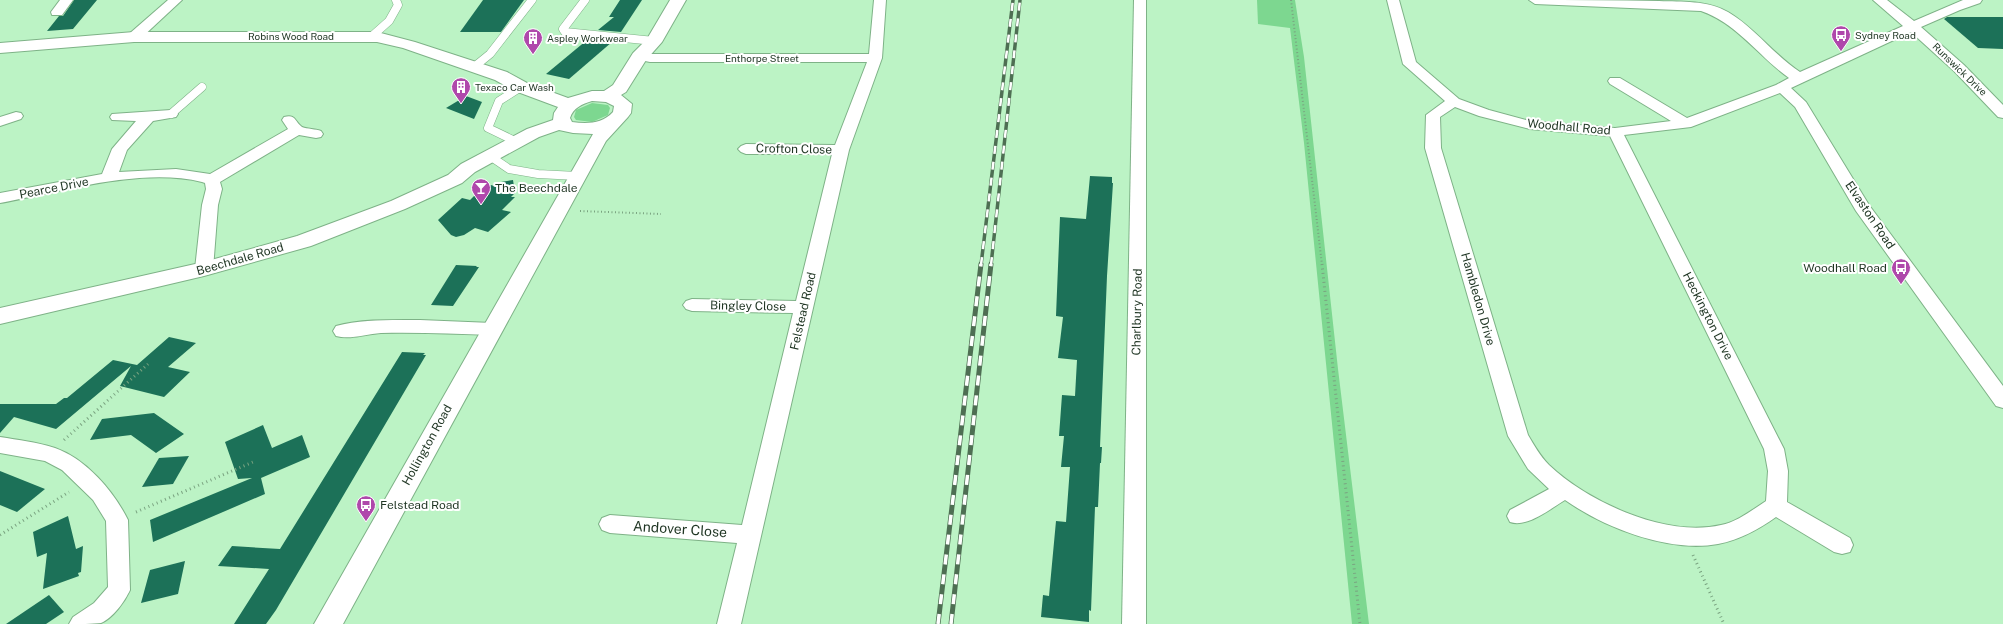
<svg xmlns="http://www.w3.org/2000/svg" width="2003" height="624" font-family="'Public Sans',sans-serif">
<rect width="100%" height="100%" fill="#bcf3c5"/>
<g fill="#7dd790">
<path d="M1257 0H1295L1304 57 1338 369 1369 624H1352L1304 143 1290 28 1258 24Z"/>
<path d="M592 103 608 105 610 108 608 115 592 122 576 120 574 117 576 110Z"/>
</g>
<g fill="#1c7158">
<path d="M74 0H97L73 29 47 31 59 16H63Z"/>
<path d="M483 0H524L501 32H460Z"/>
<path d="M620 0H642L621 32 598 30 614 17H609Z"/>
<path d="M1947 17H2003V49L1978 48 1944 19Z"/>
<path d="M587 40 612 42 569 79 546 74Z"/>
<path d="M466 96 482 102 474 119 446 108Z"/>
<path d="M1090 176 1112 177V183H1113L1107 276 1100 447H1102L1101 463H1100L1098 507H1095L1091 611 1089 610V622L1041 617 1043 595 1049 596 1056 521 1066 522 1070 467H1061L1064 436H1059L1062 395 1075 396 1077 360 1058 358 1063 317 1056 316 1060 217 1086 219Z"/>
<path d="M513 180 515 193 511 197H515L502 210 511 212 488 232 475 228 464 235 456 237 451 235 438 220 462 198 470 200 482 188 487 189 491 185 494 186 501 182Z"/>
<path d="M456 265 477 266 476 267H479L453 306 431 305Z"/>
<path d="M169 337 196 343 168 367 190 372 164 397 120 386 131 366 56 429 14 417 0 433V404H56L64 398H67L113 360 137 365Z"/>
<path d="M402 352 425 353 423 355H426L276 610 266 624H234L269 569 218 566 232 546 280 549Z"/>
<path d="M154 413 184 434 156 453 131 435 90 440 102 419Z"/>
<path d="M263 425 272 448 302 435 310 457 261 478 265 494 153 542 150 520 252 478 238 479 225 442Z"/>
<path d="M189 456 173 484 142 487 159 458Z"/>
<path d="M0 471 45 489 17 512 0 505Z"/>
<path d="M68 516 76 549 83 546 81 572 78 573 79 576 43 589 47 553 37 557 33 532Z"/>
<path d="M185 561 178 594 141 603 150 570Z"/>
<path d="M49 595 64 612 46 624H6Z"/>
</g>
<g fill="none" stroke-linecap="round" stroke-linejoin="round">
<g stroke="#7eb287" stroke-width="9">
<g id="service">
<path d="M585 0 563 29 565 32 654 41"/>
<path d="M371 37 389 21 398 5 396 0"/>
<path d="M474 67 490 54 532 0"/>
<path d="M171 114 202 87"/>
<path d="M517 142 488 128 499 101 521 87"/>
<path d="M490 156 509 169 538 174 577 176"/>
</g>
</g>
<g stroke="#7eb287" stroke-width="2">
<g id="minor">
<path d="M60 0H73L62 15H52L51 12Z"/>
<path d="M168 0H182L139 40H129L127 37 129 34Z"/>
<path d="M874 0H886L882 58 849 150 741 624H717L737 543 610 533 602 530 599 524 602 518 610 515 742 525 793 313 692 311 686 309 683 305 686 301 692 299 796 301 832 154H746L741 152 738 149 741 146 746 144 835 145 867 62H650L645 61 643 58 645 55 650 54H869Z"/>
<path d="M1134 0H1146V624H1122Z"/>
<path d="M1387 0H1399L1416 62 1459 99 1489 110 1530 121 1615 128 1671 121 1610 84 1608 81 1610 78H1620L1687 118 1776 85 1789 78C1758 56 1738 24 1701 11L1535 4 1529 0C1572 0 1616 0 1659 1 1682 2 1707 0 1728 12 1754 27 1774 55 1800 72L1903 26 1873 0H1887L1914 21 1963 0H1982L1980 3 1960 10 1921 27 1964 65 2003 105V118L1998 117 1954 71 1911 32 1791 88 1806 102 1869 205 2003 386V408L1996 406 1856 211 1795 107 1780 93 1691 127 1624 135 1784 449 1788 471 1787 502 1850 538 1853 545 1850 552 1842 554 1834 552 1776 517C1759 529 1740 540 1718 544 1669 553 1605 528 1565 500 1550 509 1527 528 1510 522L1507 516 1510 510 1549 489 1528 469 1508 436 1425 148 1426 115 1445 101 1403 64ZM1455 107 1479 116 1530 129 1610 136 1764 449 1768 471 1766 501C1752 510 1737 522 1721 525 1666 538 1588 502 1549 465 1540 456 1534 445 1528 435L1441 148 1440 117Z"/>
<path d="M171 110 176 111 178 114 176 117 153 121 127 150 119 172 176 169 210 174 288 129 282 120 284 117C296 114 294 121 302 127 307 129 316 129 321 131L323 134 321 137 316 138 299 135 220 182 222 189 218 205 213 269 210 273 204 275 198 273 195 269 202 205 206 189 205 183 202 182C141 167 61 192 0 203V193L102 174 112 149 136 121 112 120 110 117 112 114Z"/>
<path d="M16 112 21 113 23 116 21 119 0 126V117Z"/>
<path d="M420 320 492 323 498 324 501 329 498 334 492 335C455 334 418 332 381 333 366 334 350 340 336 336L333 331 336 326C362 319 392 320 420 320Z"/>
<path d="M0 437C18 440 38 442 55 448 86 459 113 490 128 520L130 590C125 601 113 618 101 623 93 624 78 624 69 624L73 617 94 603 108 587 106 521 93 500 62 470 45 461 0 453Z"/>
</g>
</g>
<g stroke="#7eb287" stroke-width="2">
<path id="tertiary" d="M670 0H686L662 42 646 60 626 92 621 95 632 104 631 113 628 117 606 141 343 624H314L593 134 573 133 559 130 539 137 475 172 462 183 405 209 311 246 204 276 0 324V308L204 262 297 236 391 201 448 175 461 164 527 129 553 120 554 113 558 107 515 91 495 80 403 48 377 42H134L0 53V43L134 32H377L415 42 507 72 527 83 568 98 592 91H604L613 85 633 53 647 39ZM592 101 606 102 614 106 613 112C602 124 587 124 572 122L570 118C573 108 582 104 592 101Z"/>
</g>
<g stroke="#7aa380" stroke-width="2" stroke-dasharray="1 2.5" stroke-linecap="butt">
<path d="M1291 0 1322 265"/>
<path d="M580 211 661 214"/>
</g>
<g stroke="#7aa380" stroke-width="3" stroke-dasharray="1 3.5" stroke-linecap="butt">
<path d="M1322 264 1360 624"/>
<path d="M64 440 148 364"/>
<path d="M136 512 253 462"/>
<path d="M0 535 69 492"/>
<path d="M1693 555 1724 624"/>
</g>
<use href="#service" stroke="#fff" stroke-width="8"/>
<use href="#minor" fill="#fff" fill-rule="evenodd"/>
<use href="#tertiary" fill="#fff" fill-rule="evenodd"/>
<g stroke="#4e6e53" stroke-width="3.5">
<g id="rail-far1">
<path d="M981 265 1013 0"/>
<path d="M991 265 1020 0"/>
</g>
</g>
<g stroke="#4e6e53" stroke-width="5">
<g id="rail">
<path d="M938 624 981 264"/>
<path d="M951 624 991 264"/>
</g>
</g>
<use href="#rail-far1" stroke="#fff" stroke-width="2.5" stroke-dasharray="8" stroke-linecap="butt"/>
<use href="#rail" stroke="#fff" stroke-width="3.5" stroke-dasharray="10" stroke-linecap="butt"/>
</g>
<defs>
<g id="bus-pin" transform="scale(1)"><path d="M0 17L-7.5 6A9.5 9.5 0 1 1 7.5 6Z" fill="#af48ab" stroke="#fff"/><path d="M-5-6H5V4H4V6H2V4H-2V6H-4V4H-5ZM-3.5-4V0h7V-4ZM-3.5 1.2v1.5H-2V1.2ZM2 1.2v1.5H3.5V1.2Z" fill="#fff"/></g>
<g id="building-pin" transform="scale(1)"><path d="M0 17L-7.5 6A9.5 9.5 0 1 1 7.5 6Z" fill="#af48ab" stroke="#fff"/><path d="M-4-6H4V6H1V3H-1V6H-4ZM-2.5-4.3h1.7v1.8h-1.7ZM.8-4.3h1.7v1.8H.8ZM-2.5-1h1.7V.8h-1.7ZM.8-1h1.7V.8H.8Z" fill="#fff"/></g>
<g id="bar-pin" transform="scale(1)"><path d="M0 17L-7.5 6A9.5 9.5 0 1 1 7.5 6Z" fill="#af48ab" stroke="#fff"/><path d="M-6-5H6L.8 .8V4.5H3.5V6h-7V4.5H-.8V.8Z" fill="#fff"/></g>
</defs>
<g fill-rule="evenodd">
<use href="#bus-pin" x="1841" y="35"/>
<use href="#building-pin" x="533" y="38"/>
<use href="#building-pin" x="461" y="87"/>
<use href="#bar-pin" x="481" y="188"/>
<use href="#bus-pin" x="1901" y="268"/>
<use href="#bus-pin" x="366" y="505"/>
</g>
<g text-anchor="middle" stroke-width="4" stroke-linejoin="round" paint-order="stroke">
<g font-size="10" fill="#1f3523" stroke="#fff" text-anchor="start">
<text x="1855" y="39">Sydney Road</text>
<text x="547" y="42">Aspley Workwear</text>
<text x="475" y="91">Texaco Car Wash</text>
</g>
<g font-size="10" fill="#1f3523" stroke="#fff">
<text x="291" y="40">Robins Wood Road</text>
<text x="762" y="62">Enthorpe Street</text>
<text transform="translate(1960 69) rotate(44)" y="4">Runswick Drive</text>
</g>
<g font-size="12" fill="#1f3523" stroke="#fff">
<text transform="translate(1569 127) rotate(5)" y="4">Woodhall Road</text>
<text transform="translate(794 149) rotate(1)" y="4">Crofton Close</text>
<text transform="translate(54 188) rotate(-11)" y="4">Pearce Drive</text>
<text transform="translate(1870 215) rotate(56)" y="4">Elvaston Road</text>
<text transform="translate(240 259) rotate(-16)" y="4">Beechdale Road</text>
<text transform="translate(1478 299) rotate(74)" y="4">Hambledon Drive</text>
<text transform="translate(748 306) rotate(1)" y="4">Bingley Close</text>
<text transform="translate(803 311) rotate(-77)" y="4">Felstead Road</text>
<text transform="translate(1137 312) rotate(-89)" y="4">Charlbury Road</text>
<text transform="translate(1708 316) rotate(63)" y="4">Heckington Drive</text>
<text transform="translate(427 445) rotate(-61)" y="4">Hollington Road</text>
</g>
<g font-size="12" fill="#1f3523" stroke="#fff" text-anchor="start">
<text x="495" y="192">The Beechdale</text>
<text x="1887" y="272" text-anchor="end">Woodhall Road</text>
<text x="380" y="509">Felstead Road</text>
</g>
<g font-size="14" fill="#1f3523" stroke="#fff">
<text transform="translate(680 529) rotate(4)" y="5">Andover Close</text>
</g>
</g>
</svg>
